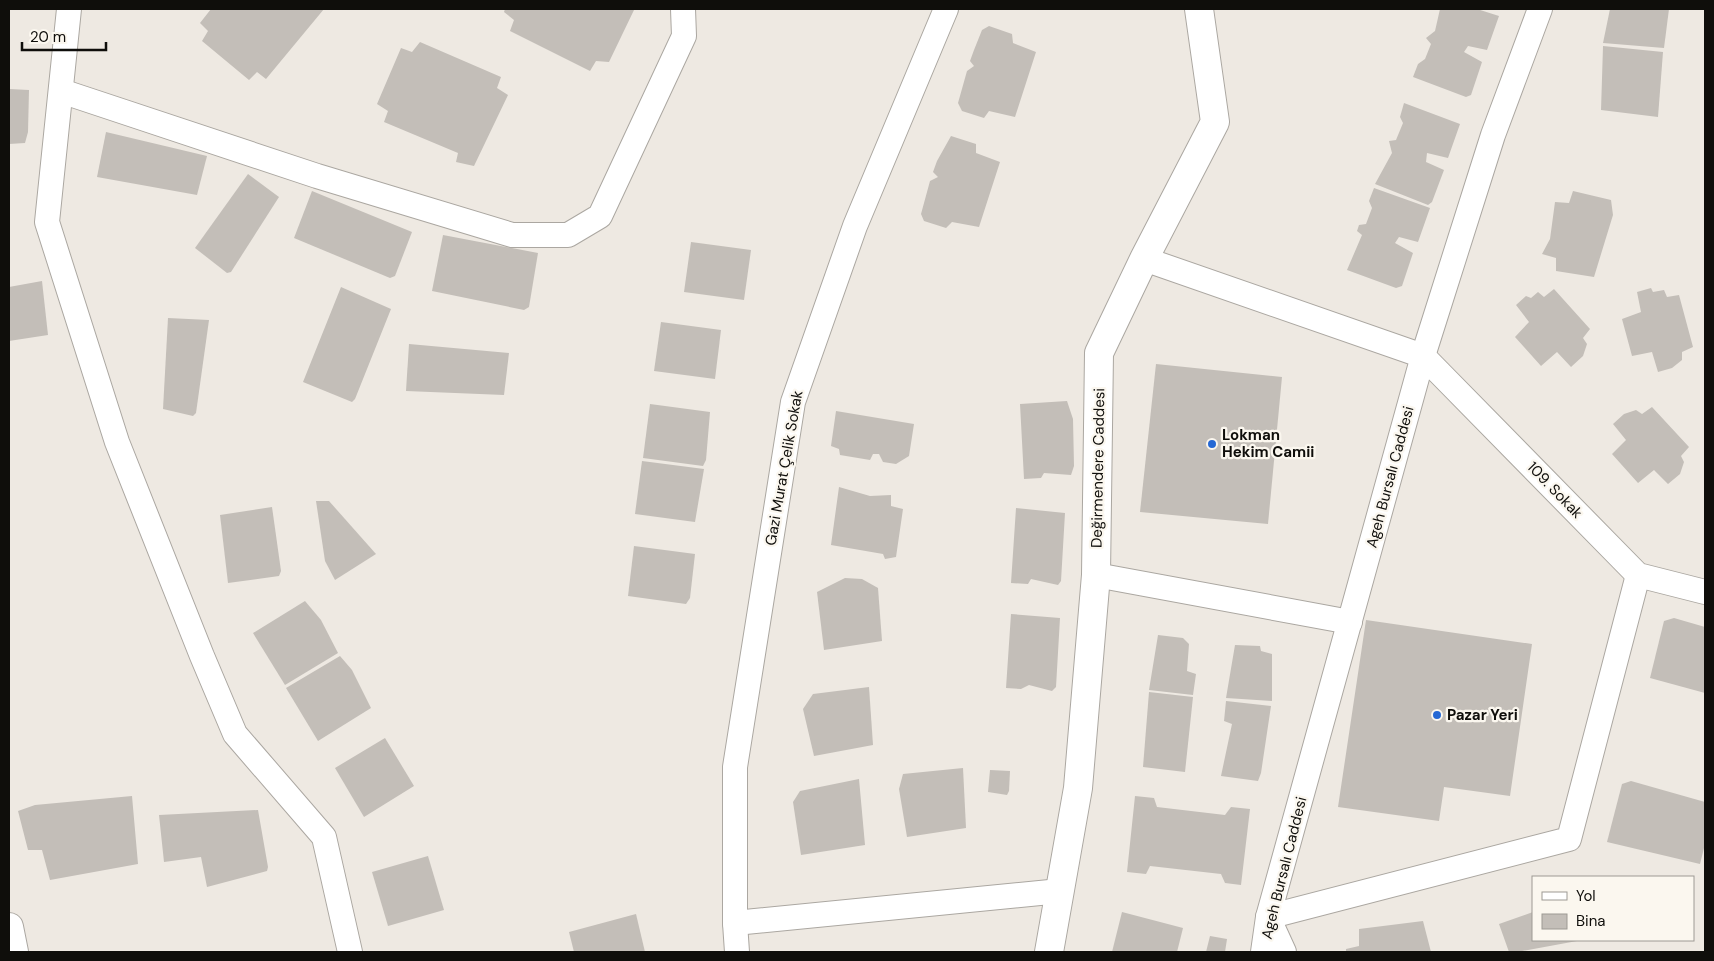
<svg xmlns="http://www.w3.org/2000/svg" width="1714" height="961" font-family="'DM Sans',sans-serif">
<rect width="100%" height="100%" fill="#eee9e2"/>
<g fill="#c3beb8">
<path d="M211 9H324L266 79 257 72 249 80 202 41 208 31 200 23Z"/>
<path d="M505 9H632L634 10 609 62 596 61 590 71 510 31 514 20 504 12Z"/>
<path d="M1440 9H1477L1499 16 1487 50 1468 46 1464 52 1482 62 1471 95 1466 97 1413 77 1418 64 1425 59 1431 44 1426 38 1435 31Z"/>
<path d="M1610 9H1669L1664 48 1603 43Z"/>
<path d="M989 26 1012 34 1013 43 1036 52 1015 117 989 111 984 118 962 111 958 103 967 71 974 66 970 61 974 50 982 30Z"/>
<path d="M420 42 501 77 497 88 508 95 474 166 456 162 458 153 384 122 388 111 377 104 401 48 412 52Z"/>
<path d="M1603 46 1663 52 1658 117 1601 110Z"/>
<path d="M9 89 29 90 28 132 25 143 9 144Z"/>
<path d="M1404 103 1460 124 1448 158 1427 153 1426 162 1444 170 1432 202 1428 205 1375 184 1392 153 1389 141 1396 140 1403 123 1400 117Z"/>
<path d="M106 132 207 156 197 195 97 177Z"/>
<path d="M951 136 976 144V153L1000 162 979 227 952 222 946 228 924 221 921 214 930 181 938 177 933 172 937 161Z"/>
<path d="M248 174 279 197 231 272 227 273 195 248Z"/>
<path d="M1374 188 1430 208 1418 242 1399 237 1395 243 1413 253 1402 286 1396 288 1347 270 1362 235 1357 231 1359 225 1366 224 1372 208 1369 201Z"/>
<path d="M312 191 412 232 395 276 390 278 294 238Z"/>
<path d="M1573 191 1611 200 1613 215 1594 277 1556 271V258L1542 254 1550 239 1555 202 1569 203Z"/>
<path d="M443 235 538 253 529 307 524 310 432 291Z"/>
<path d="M691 242 751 250 744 300 684 292Z"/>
<path d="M42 281 48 335 9 341V287Z"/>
<path d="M341 287 391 309 355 399 352 402 303 382Z"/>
<path d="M1651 288 1653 292 1664 290 1667 297 1679 295 1693 347 1682 352V360L1672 368 1658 372 1652 352 1632 356 1622 319 1641 312 1637 292Z"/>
<path d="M1554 289 1590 329 1583 338 1587 344 1583 356 1571 367 1557 352 1541 366 1515 337 1529 322 1516 305 1526 296 1531 298 1538 292 1544 297Z"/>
<path d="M168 318 209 320 196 413 193 416 163 409Z"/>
<path d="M661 322 721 330 715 379 654 371Z"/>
<path d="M409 344 509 353 504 395 406 391Z"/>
<path d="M1156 364 1282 377 1268 524 1140 512Z"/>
<path d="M1067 401 1073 419 1074 466 1071 475 1044 473 1041 478 1024 479 1020 404Z"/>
<path d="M650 404 710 412 706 460 703 466 643 458Z"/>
<path d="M1652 407 1689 447 1681 456 1684 462 1680 474 1668 484 1654 470 1638 483 1612 454 1626 440 1613 424 1624 414 1636 410 1642 414Z"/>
<path d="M836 411 914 424 909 456 896 464 883 462 879 454H873L870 460 840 455 839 449 831 446Z"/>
<path d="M642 461 704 469 695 522 635 514Z"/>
<path d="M839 487 870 496 891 495V506L903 509 896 557 885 559 883 554 831 545Z"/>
<path d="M316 501H329L376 554 335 580 325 561Z"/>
<path d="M272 507 281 571 279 576 228 583 220 515Z"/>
<path d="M1016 508 1065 513 1061 581 1058 585 1031 579 1028 584 1011 583Z"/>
<path d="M634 546 695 554 690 598 686 604 628 596Z"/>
<path d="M845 578 862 579 878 588 882 641 824 650 817 592Z"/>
<path d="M305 601 321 620 338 653 285 685 253 633Z"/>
<path d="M1011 614 1060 618 1056 687 1052 691 1029 685 1021 689 1006 688Z"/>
<path d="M1674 618 1705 627V693L1650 678 1664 621Z"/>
<path d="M1366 620 1532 644 1510 796 1444 787 1439 821 1338 807Z"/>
<path d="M1158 635 1183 638 1189 644 1187 671 1196 674 1193 695 1149 690Z"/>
<path d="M1235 645 1260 646 1261 651 1272 654V701L1226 698Z"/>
<path d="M340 656 352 670 371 708 318 741 286 688Z"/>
<path d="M869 687 873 745 814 756 803 709 813 694Z"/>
<path d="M1149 692 1193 697 1185 772 1143 767Z"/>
<path d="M1226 701 1271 706 1261 773 1258 781 1221 776 1232 724 1224 721Z"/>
<path d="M385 738 414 786 364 817 335 768Z"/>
<path d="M963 768 966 828 907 837 899 789 903 774Z"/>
<path d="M990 770 1010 771 1009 791 1007 795 988 792Z"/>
<path d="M859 779 865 845 801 855 793 802 800 791Z"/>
<path d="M1631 781 1705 802V844L1700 864 1607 842 1622 784Z"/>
<path d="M132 796 138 864 50 880 42 850H28L18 811 35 805Z"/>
<path d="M1135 796 1154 798 1157 807 1225 815 1231 807 1250 809 1241 885 1225 883 1221 874 1150 866 1146 874 1127 872Z"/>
<path d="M258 810 268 867 267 871 207 887 201 857 164 862 159 815Z"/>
<path d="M428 856 444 910 388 926 372 872Z"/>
<path d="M1122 912 1183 928 1177 952H1112Z"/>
<path d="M1533 912V940L1577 941 1517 952H1509L1499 924Z"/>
<path d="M636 914 645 952H574L569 932Z"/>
<path d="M1423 921 1431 952H1346V949L1359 946V929Z"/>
<path d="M1210 936 1227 939 1225 952H1206Z"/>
</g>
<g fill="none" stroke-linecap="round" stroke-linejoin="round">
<g stroke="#aba7a1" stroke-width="26">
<g id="street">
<path d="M69 9 47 222 117 442 202 656 235 734 324 837 350 952"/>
<path d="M61 91 317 176 512 235H568L600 216 684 36 683 9"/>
<path d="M1144 259 1423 356 1638 575 1705 592"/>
<path d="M1096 575 1350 622"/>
<path d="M735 923 1060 891"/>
<path d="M737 952 735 923V767L793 402 855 226 946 9"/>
<path d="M1263 952 1268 917 1423 356 1493 135 1540 9"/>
<path d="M1284 952 1268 917 1569 839 1638 575"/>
</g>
</g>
<g stroke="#aba7a1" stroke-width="30">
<g id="secondary">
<path d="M9 927 14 952"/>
<path d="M1049 952 1078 788 1096 575 1099 353 1144 259 1215 122 1199 9"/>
</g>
</g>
<use href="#street" stroke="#fff" stroke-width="24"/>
<use href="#secondary" stroke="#fff" stroke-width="28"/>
</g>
<g fill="#2568d4" stroke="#fbf7ef" stroke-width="2">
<circle cx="1212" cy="444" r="5"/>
<circle cx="1437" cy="715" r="5"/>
</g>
<g text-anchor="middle" stroke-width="4.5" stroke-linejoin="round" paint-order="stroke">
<g font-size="15" font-weight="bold" fill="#0f0e0b" stroke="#fbf7ef" text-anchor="start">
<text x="1222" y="440">Lokman<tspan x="1222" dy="17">Hekim Camii</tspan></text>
<text x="1447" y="720">Pazar Yeri</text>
</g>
<g font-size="15" fill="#0f0e0b" stroke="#fbf7ef">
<text transform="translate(784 468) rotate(-80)" y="5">Gazi Murat Çelik Sokak</text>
<text transform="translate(1098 468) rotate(-89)" y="5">Değirmendere Caddesi</text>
<text transform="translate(1390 477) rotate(-75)" y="5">Ageh Bursalı Caddesi</text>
<text transform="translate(1555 490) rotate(46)" y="5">109. Sokak</text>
<text transform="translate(1284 868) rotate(-76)" y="5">Ageh Bursalı Caddesi</text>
</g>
</g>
<rect width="1714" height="961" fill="none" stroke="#0f0e0b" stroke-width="20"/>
<rect x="1532" y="876" width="162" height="65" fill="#fbf7ef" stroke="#9d9a94"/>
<rect x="1542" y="892" width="25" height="8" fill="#ffffff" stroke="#9d9a94"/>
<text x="1576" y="901" font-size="15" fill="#0f0e0b">Yol</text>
<rect x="1542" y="914" width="25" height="15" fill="#c3beb8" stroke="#9d9a94"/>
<text x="1576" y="926" font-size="15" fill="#0f0e0b">Bina</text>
<path d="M22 42v8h84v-8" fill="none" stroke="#0f0e0b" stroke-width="2.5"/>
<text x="30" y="42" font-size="15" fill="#0f0e0b" stroke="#fbf7ef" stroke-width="4" paint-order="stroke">20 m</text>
</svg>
